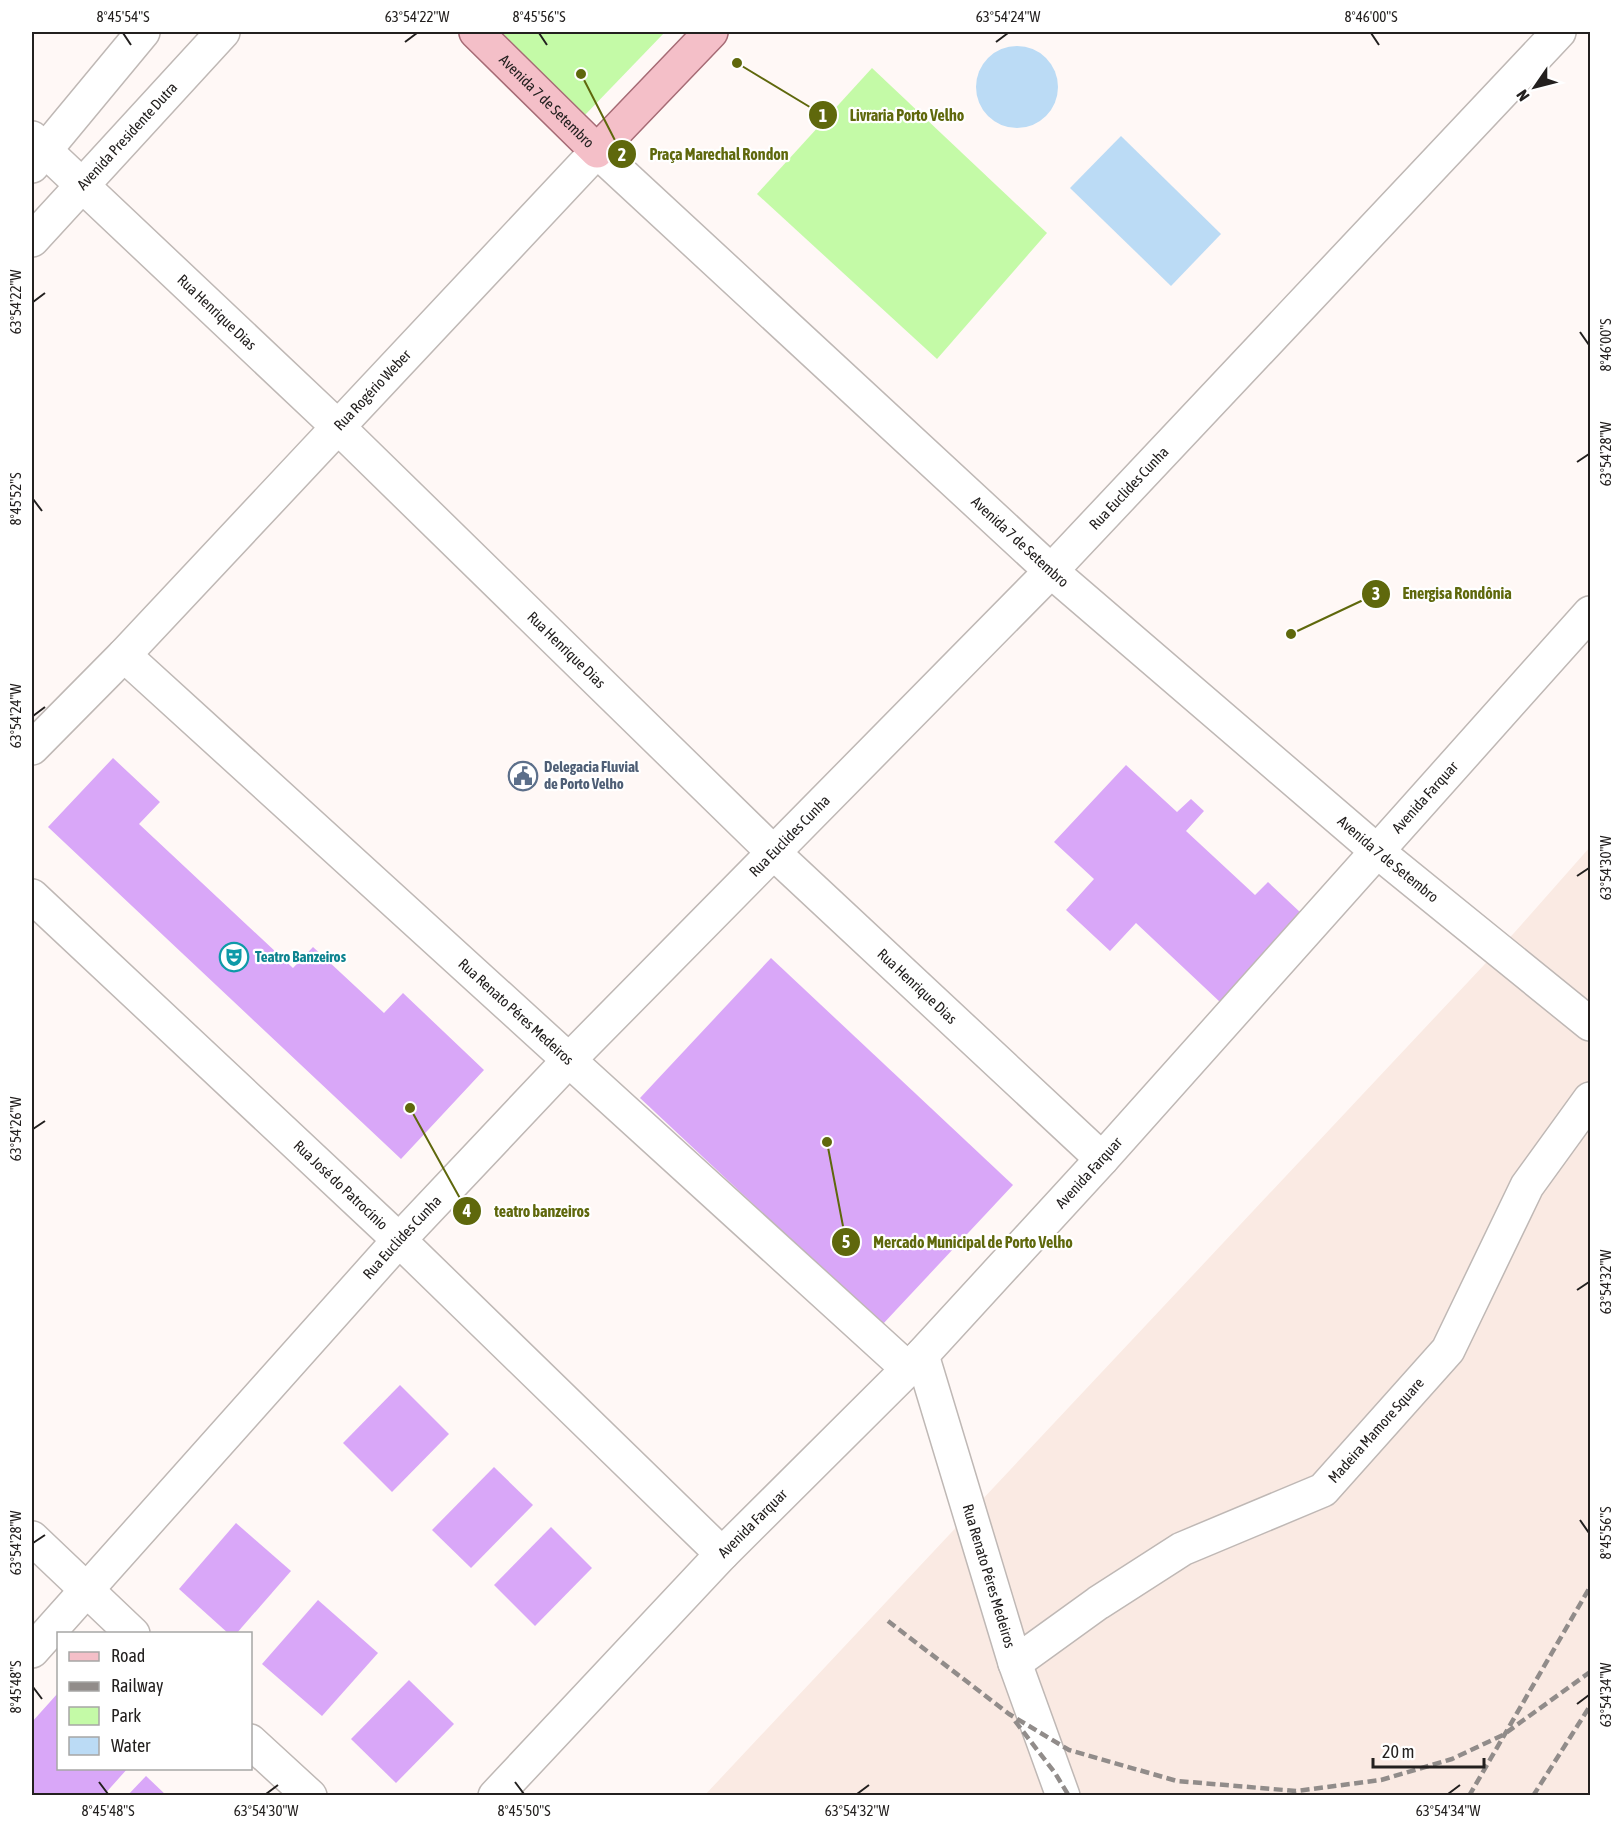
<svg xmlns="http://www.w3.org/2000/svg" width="1622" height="1827" font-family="'Asap Condensed',sans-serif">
<rect width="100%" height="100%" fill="#fff8f6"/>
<path fill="#faeae3" d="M1590 847V1795L704 1796 1514 933Z"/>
<g fill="#c4faa7">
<path d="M492 32H665L584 116Z"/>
<path d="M872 68 1047 233 937 359 757 194Z"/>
</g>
<g fill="#bbdbf5">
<circle cx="1017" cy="87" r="41"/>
<path d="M1121 136 1221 234 1171 286 1070 188Z"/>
</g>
<g fill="#d9a7f8">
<path d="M113 758 160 802 139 824 293 968 313 947 384 1013 403 993 484 1070 401 1159 48 827Z"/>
<path d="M1126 765 1177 812 1191 799 1204 811 1186 831 1255 895 1268 882 1301 913 1220 1002 1136 923 1110 951 1066 910 1094 879 1054 842Z"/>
<path d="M771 958 1013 1185 882 1325 640 1098Z"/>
<path d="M400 1385 449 1434 392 1492 343 1443Z"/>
<path d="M494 1467 533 1505 471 1568 432 1530Z"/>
<path d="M236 1523 291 1571 236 1634H229L179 1589Z"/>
<path d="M551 1527 592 1568 535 1626 494 1585Z"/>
<path d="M318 1600 378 1653 322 1716 262 1664Z"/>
<path d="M409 1680 454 1724 396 1783 351 1739Z"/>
<path d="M58 1693V1768H128L103 1796H32V1722Z"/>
<path d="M146 1776 167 1796H127Z"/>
</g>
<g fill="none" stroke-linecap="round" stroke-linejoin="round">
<g stroke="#bfb8b5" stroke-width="36">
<g id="minor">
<path id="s1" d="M32 138 337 426 774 853 1102 1159"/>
<path d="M32 166 143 32"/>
<path id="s2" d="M32 240 223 32"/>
<path id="s3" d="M124 655 907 1368"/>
<path id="s4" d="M32 748 124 655 597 151 1051 571 1378 852 1590 1024"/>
<path id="s5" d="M32 896 399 1240 722 1554"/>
<path id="s6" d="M922 1355 1015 1663 1063 1796"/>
<path d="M32 1538 133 1634"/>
<path id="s7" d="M32 1651 399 1240 569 1060 1051 571 1559 32"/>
<path id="s8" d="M1015 1663 1098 1603 1182 1549 1323 1490 1448 1350 1527 1186 1590 1099"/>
<path d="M250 1741 310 1796"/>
<path id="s9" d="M495 1796 722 1554 922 1355 1102 1159 1590 613"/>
</g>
</g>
<g stroke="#a66b75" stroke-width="36">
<g id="major">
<path id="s10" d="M476 32 597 151 711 32"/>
</g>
</g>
<use href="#minor" stroke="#fff" stroke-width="33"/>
<use href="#major" stroke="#f4bfc8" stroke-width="33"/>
<g stroke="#918c8a" stroke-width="4.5" stroke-dasharray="9 4.5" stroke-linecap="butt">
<path d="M888 1621 1009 1714 1069 1750 1177 1781 1296 1791 1381 1780 1452 1759 1503 1735 1590 1672"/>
<path d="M1015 1721 1055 1773 1069 1796"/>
<path d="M1469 1796 1590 1587"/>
<path d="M1533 1796 1590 1706"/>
</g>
</g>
<path fill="none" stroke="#23201f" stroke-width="2" d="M123 33 131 45M539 33 547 45M1371 33 1379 45M405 42 417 33M996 42 1008 33M33 302 45 293M1580 332 1589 345M1577 462 1589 454M33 499 42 511M33 716 45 707M1577 876 1589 868M33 1129 45 1121M1577 1290 1589 1282M1580 1520 1589 1533M33 1543 45 1535M33 1687 42 1699M1577 1704 1589 1695M99 1782 108 1794M515 1782 524 1794M266 1794 278 1785M857 1794 869 1785M1448 1794 1460 1785"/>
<defs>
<g id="civic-ring" transform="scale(1.5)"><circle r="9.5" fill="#fff" stroke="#5c6f8a" stroke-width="1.5"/><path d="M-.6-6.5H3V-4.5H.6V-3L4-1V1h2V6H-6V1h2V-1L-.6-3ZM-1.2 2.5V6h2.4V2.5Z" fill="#5c6f8a"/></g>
<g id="theatre-ring" transform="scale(1.5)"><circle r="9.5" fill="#fff" stroke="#0f9aa8" stroke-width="1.5"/><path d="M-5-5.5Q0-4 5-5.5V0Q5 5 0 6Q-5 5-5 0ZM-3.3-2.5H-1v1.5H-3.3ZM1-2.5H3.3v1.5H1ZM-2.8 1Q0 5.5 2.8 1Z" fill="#0f9aa8"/></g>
</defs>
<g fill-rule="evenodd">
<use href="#civic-ring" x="523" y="776"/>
<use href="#theatre-ring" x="234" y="957"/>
</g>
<g text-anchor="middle" stroke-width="4.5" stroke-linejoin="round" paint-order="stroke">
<g font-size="15" fill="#23201f" stroke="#fff">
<text dy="5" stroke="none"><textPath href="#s10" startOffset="99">Avenida 7 de Setembro</textPath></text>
<text dy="5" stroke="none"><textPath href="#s2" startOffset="141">Avenida Presidente Dutra</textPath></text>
<text dy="5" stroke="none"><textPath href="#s1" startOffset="254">Rua Henrique Dias</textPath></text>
<text dy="5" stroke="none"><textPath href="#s4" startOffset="494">Rua Rogério Weber</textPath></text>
<text dy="5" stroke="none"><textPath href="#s7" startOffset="1599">Rua Euclides Cunha</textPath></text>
<text dy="5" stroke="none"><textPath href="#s4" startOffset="1398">Avenida 7 de Setembro</textPath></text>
<text dy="5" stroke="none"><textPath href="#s1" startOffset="740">Rua Henrique Dias</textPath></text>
<text dy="5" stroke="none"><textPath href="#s9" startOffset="1365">Avenida Farquar</textPath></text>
<text dy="5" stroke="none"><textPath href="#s7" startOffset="1113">Rua Euclides Cunha</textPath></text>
<text dy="5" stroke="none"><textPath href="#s4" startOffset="1884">Avenida 7 de Setembro</textPath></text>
<text dy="5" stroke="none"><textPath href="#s1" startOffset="1226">Rua Henrique Dias</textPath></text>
<text dy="5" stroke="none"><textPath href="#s3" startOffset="530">Rua Renato Péres Medeiros</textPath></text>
<text dy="5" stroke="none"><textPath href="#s9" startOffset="861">Avenida Farquar</textPath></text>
<text dy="5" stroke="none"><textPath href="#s5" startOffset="423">Rua José do Patrocínio</textPath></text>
<text dy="5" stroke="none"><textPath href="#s7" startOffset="555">Rua Euclides Cunha</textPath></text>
<text dy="5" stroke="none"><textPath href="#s8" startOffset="435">Madeira Mamore Square</textPath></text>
<text dy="5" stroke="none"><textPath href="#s9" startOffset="375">Avenida Farquar</textPath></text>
<text dy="5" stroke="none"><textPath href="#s6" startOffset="231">Rua Renato Péres Medeiros</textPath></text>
</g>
<g font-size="15" font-weight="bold" fill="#4e5e75" stroke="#fff" text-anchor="start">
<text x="544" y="772">Delegacia Fluvial<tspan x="544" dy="17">de Porto Velho</tspan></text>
</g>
<g font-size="15" font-weight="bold" fill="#0d838f" stroke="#fff" text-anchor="start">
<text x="255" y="962">Teatro Banzeiros</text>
</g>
</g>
<path fill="none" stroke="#5f680c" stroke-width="2" d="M737 63L823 115M581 74L622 154M1291 634L1376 594M410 1108L467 1211M827 1142L846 1242"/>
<g fill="#5f680c" stroke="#fff" stroke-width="2">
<circle cx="737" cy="63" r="6"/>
<circle cx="581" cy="74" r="6"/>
<circle cx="1291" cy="634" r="6"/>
<circle cx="410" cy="1108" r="6"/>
<circle cx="827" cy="1142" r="6"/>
<circle cx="823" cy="115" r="15"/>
<circle cx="622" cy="154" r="15"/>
<circle cx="1376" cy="594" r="15"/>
<circle cx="467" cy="1211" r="15"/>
<circle cx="846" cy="1242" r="15"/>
</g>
<g font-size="18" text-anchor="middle" font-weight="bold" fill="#fff">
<text x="823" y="122">1</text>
<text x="622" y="161">2</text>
<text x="1376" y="600">3</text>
<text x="467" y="1217">4</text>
<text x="846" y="1248">5</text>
</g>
<g font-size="16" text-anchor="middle" font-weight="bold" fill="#5f680c" stroke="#fff" stroke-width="4.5" stroke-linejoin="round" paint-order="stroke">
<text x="907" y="121">Livraria Porto Velho</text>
<text x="719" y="160">Praça Marechal Rondon</text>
<text x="1457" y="599">Energisa Rondônia</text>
<text x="542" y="1217">teatro banzeiros</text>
<text x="973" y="1248">Mercado Municipal de Porto Velho</text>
</g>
<rect width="1622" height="1827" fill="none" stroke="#ffffff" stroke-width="66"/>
<rect x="57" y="1632" width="195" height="138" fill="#ffffff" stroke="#a7a6a5" stroke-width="1.5"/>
<rect x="69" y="1652" width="30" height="9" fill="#f4bfc8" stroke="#a7a6a5" stroke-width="1.5"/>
<text x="111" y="1662" font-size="18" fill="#23201f">Road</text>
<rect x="69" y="1682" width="30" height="9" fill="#918c8a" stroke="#a7a6a5" stroke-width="1.5"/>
<text x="111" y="1692" font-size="18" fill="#23201f">Railway</text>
<rect x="69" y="1707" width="30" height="18" fill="#c4faa7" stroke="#a7a6a5" stroke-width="1.5"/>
<text x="111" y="1722" font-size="18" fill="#23201f">Park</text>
<rect x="69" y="1737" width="30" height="18" fill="#bbdbf5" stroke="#a7a6a5" stroke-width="1.5"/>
<text x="111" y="1752" font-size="18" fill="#23201f">Water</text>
<g transform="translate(1535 87) rotate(235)" stroke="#ffffff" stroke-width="4.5" paint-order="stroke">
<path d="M0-4.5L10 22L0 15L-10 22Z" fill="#23201f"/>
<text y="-9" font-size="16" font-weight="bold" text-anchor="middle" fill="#23201f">N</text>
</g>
<path d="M1373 1758v9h111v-9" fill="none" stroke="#23201f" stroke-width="3"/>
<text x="1382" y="1758" font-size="18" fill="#23201f" stroke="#ffffff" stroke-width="4.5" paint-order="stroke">20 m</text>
<rect x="33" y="33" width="1556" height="1761" fill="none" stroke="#23201f" stroke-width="2"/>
<g font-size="15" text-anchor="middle" fill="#23201f">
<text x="123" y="22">8°45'54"S</text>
<text x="417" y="22">63°54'22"W</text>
<text x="539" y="22">8°45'56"S</text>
<text x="1008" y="22">63°54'24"W</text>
<text x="1371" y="22">8°46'00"S</text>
<text transform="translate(16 302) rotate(-90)" y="5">63°54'22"W</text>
<text transform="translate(1606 345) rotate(-90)" y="5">8°46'00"S</text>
<text transform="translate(1606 454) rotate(-90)" y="5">63°54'28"W</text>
<text transform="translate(16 499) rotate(-90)" y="5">8°45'52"S</text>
<text transform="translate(16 716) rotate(-90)" y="5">63°54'24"W</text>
<text transform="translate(1606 868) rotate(-90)" y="5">63°54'30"W</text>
<text transform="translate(16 1129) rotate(-90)" y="5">63°54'26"W</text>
<text transform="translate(1606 1282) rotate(-90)" y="5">63°54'32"W</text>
<text transform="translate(1606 1533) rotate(-90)" y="5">8°45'56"S</text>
<text transform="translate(16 1543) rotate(-90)" y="5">63°54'28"W</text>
<text transform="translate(16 1687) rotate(-90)" y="5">8°45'48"S</text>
<text transform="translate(1606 1695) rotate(-90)" y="5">63°54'34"W</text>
<text x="108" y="1816">8°45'48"S</text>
<text x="266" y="1816">63°54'30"W</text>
<text x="524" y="1816">8°45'50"S</text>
<text x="857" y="1816">63°54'32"W</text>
<text x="1448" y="1816">63°54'34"W</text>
</g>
</svg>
